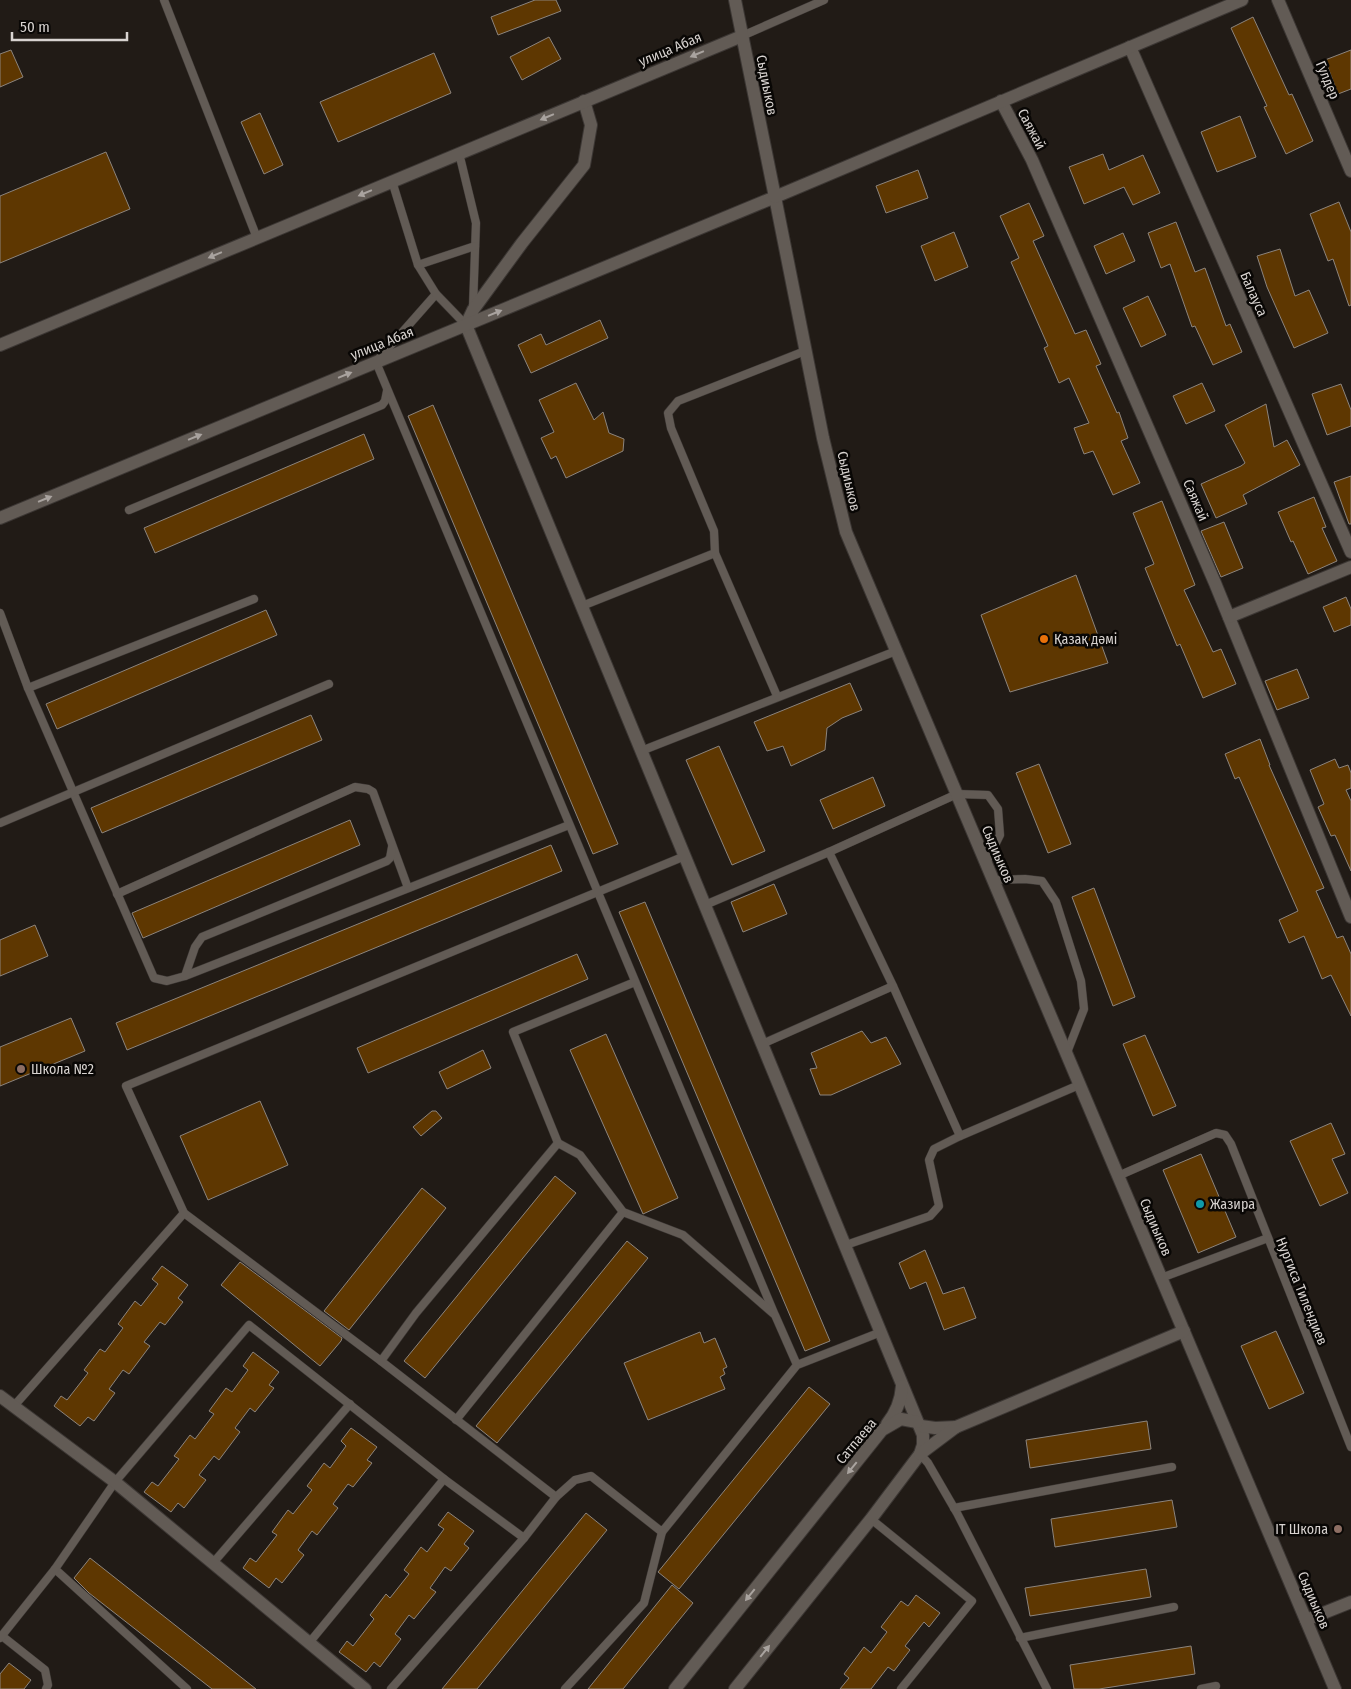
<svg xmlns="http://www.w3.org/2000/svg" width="1351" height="1689" font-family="'Fira Sans Condensed',sans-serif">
<rect width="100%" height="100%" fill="#211b16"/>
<g fill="#5e3701" stroke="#8c847d">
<path d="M535 0H556L561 11 498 35 491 17Z"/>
<path d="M1253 17 1289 95 1292 94 1313 141 1286 154 1264 107 1267 106 1231 28Z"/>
<path d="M549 37 561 59 522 80 510 57Z"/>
<path d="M11 50 23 77 0 87V54Z"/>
<path d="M1351 50V89L1338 94 1325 60Z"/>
<path d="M434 53 451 93 338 142 320 102Z"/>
<path d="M260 113 283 165 264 174 241 122Z"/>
<path d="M1240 116 1256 157 1217 172 1201 132Z"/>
<path d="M106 152 130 209 0 263V196Z"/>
<path d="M1103 154 1109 170 1143 155 1160 193 1133 205 1124 187 1084 204 1069 167Z"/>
<path d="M918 170 928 198 886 213 876 186Z"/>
<path d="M1339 202 1351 232V305L1349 306 1333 259 1328 261 1310 214Z"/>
<path d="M1029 203 1044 236 1033 241 1075 334 1086 330 1101 364 1096 366 1117 413 1119 412 1128 438 1121 441 1140 483 1113 495 1093 451 1084 454 1074 428 1089 423 1069 378 1059 383 1044 348 1048 346 1011 262 1019 258 1000 216Z"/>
<path d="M1176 222 1195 272 1205 268 1226 326 1230 324 1242 352 1213 365 1195 326 1192 327 1170 264 1161 268 1148 233Z"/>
<path d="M954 232 968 267 935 281 921 246Z"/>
<path d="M1123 233 1135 261 1106 274 1094 246Z"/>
<path d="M1280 249 1295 296 1309 290 1328 333 1294 348 1267 287 1257 256Z"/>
<path d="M1148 296 1166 335 1141 347 1123 308Z"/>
<path d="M600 320 608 338 531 373 518 345 541 334 546 345Z"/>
<path d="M576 383 594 420 603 412 609 433 624 439 623 451 566 478 556 456 551 459 541 438 554 432 539 400Z"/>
<path d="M1202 383 1215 411 1186 424 1173 396Z"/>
<path d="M1341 384 1351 410V426L1327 435 1312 394Z"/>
<path d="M1266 404 1274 447 1287 440 1300 465 1243 495 1247 504 1216 518 1201 484 1241 466 1245 463 1225 425Z"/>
<path d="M433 405 618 844 593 854 408 416Z"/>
<path d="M364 434 374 459 155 553 144 528Z"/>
<path d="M1351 476V524H1349L1334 482Z"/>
<path d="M1314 497 1326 527 1322 528 1337 561 1308 574 1293 541 1291 542 1278 512Z"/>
<path d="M1162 501 1195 585 1184 590 1213 652 1221 649 1236 684 1203 698 1180 644 1177 646 1145 568 1154 564 1133 513Z"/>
<path d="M1224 522 1243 568 1221 577 1201 531Z"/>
<path d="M1076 575 1108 663 1010 692 981 615Z"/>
<path d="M1346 597 1351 609V625L1334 632 1323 607Z"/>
<path d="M266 610 277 635 57 729 46 704Z"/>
<path d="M1297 669 1309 698 1277 710 1265 681Z"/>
<path d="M850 683 862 710 842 718 827 728 825 750 791 766 783 746 767 751 754 722Z"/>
<path d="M311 715 322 740 102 833 91 808Z"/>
<path d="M1260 739 1270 765H1269L1324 888 1316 891 1337 938 1343 936 1351 954V1016L1331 975 1322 979 1304 936 1289 943 1279 920 1298 911 1239 777 1235 779 1225 754Z"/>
<path d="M719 746 765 851 732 865 686 760Z"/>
<path d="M1335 759 1339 768 1348 765 1351 773V788L1346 790 1351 801V871L1335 835 1331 836 1318 807 1324 804 1310 770Z"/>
<path d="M1039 764 1071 844 1048 853 1016 773Z"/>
<path d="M873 777 885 806 833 829 820 800Z"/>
<path d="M350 820 360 845 143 938 132 913Z"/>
<path d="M551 845 562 871 127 1050 116 1023Z"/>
<path d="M774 884 787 914 743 932 731 902Z"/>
<path d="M1094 888 1135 997 1113 1006 1072 897Z"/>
<path d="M645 902 830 1341 805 1351 619 912Z"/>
<path d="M35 925 48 956 0 976V940Z"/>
<path d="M577 954 588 979 368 1073 357 1048Z"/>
<path d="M71 1018 85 1051 0 1086V1047Z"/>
<path d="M862 1031 871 1043 886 1037 901 1064 831 1095H820L810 1069 817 1068 811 1053Z"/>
<path d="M606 1034 678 1198 643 1214 570 1050Z"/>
<path d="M1145 1035 1176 1106 1153 1116 1123 1044Z"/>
<path d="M483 1050 491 1068 447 1089 439 1072Z"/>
<path d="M260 1101 288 1165 208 1200 180 1136Z"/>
<path d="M432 1111H436L442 1118 421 1136 413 1127Z"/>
<path d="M1331 1123 1345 1154 1332 1159 1348 1193 1320 1206 1290 1141Z"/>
<path d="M1201 1154 1236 1237 1198 1253 1163 1170Z"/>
<path d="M555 1176 576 1193 425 1378 404 1361Z"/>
<path d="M422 1188 446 1208 349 1330 324 1311Z"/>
<path d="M627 1241 648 1258 497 1443 476 1426Z"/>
<path d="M925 1250 943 1294 964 1287 976 1318 944 1330 926 1282 910 1289 899 1263Z"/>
<path d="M240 1262 342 1338 341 1341 320 1366 221 1285Z"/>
<path d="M162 1266 188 1285 178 1298 183 1302 165 1325 160 1322 144 1342 150 1346 129 1374 123 1370 109 1389 115 1393 94 1421 88 1417 80 1426 54 1406 61 1396 67 1400 88 1373 84 1370 100 1349 105 1352 123 1328 118 1324 135 1301 141 1306 158 1284 152 1279Z"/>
<path d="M1276 1331 1304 1393 1269 1409 1241 1346Z"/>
<path d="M700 1332 704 1343 715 1338 727 1367 723 1369 725 1374 720 1377 725 1389 648 1420 624 1363Z"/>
<path d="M253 1352 279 1372 269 1385 274 1388 255 1412 250 1408 235 1428 240 1432 219 1460 214 1456 199 1475 206 1480 184 1508 178 1503 171 1512 144 1492 152 1482 158 1486 179 1459 174 1456 190 1435 195 1439 214 1414 209 1411 226 1388 232 1392 248 1370 243 1366Z"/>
<path d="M809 1387 830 1404 679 1589 658 1572Z"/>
<path d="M1147 1421 1151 1449 1030 1468 1026 1440Z"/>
<path d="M351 1428 377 1447 367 1460 372 1463 353 1487 348 1484 333 1504 338 1508 317 1535 312 1531 298 1550 304 1555 282 1583 276 1578 269 1588 243 1568 250 1558 256 1562 277 1535 272 1532 288 1510 293 1514 312 1490 307 1486 324 1463 330 1468 346 1446 341 1441Z"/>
<path d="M1172 1500 1177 1527 1055 1547 1051 1519Z"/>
<path d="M448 1512 474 1531 464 1544 469 1548 451 1571 445 1567 430 1588 436 1592 414 1619 409 1615 395 1634 401 1639 380 1667 374 1662 366 1672 339 1652 347 1641 353 1646 374 1619 370 1615 386 1594 390 1598 409 1574 404 1570 421 1547 427 1552 444 1529 438 1525Z"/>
<path d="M586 1513 607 1530 477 1689H442Z"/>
<path d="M90 1558 256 1689H212L89 1593 74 1578Z"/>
<path d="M1146 1569 1151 1597 1030 1616 1025 1588Z"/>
<path d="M672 1585 693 1603 623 1689H588Z"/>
<path d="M916 1595 940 1613 929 1627 924 1622 905 1646 910 1650 894 1671 888 1667 871 1689H840L849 1678 844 1674 864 1647 871 1653 887 1632 881 1627 901 1601 908 1606Z"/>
<path d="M1191 1646 1195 1674 1099 1689H1074L1070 1665Z"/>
<path d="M9 1663 31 1680 24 1689H0V1674Z"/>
</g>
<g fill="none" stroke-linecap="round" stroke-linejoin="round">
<g stroke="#3c3734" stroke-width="9">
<g id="service">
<path d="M164 0 257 238"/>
<path d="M742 36 824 0"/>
<path d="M459 153 476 223 473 307"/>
<path d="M392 181 418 265 436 294 376 362 774 1313"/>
<path d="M418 265 475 246"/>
<path d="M436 294 466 325"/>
<path d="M129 510 382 405 385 401 387 391"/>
<path d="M582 606 715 553"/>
<path d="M0 613 28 688 154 978 167 981 185 976 569 825"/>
<path d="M28 688 254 599"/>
<path d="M777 696 715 553 714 531 671 428 668 413 678 401 805 351"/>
<path d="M641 751 896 651"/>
<path d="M0 823 329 684"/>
<path d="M829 852 957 794 988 795 998 809 1000 835 986 863"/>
<path d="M993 880 1025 879 1042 881 1056 902 1081 981 1084 1009 1066 1055"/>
<path d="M117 894 355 787 368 789 373 792 408 888"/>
<path d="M705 905 829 852 893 986 960 1136 1079 1085"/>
<path d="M185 976 195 947 202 937 387 861 390 858 392 847"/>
<path d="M762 1044 893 986"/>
<path d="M558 1143 513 1032 635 982"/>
<path d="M1118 1176 1216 1133 1225 1135 1231 1144 1351 1447"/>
<path d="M846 1245 930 1216 939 1206 929 1160 934 1149 960 1136"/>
<path d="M1161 1278 1268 1238"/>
<path d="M381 1361 184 1213 126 1086 685 856"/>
<path d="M797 1365 775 1315 683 1235 623 1212 580 1155 558 1143 416 1313 381 1361 556 1497 575 1480 591 1476 662 1532 797 1365 881 1332"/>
<path d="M14 1406 184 1213"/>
<path d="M456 1420 623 1212"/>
<path d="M920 1454 928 1463 957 1513 1047 1689"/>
<path d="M954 1508 1172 1467"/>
<path d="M871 1519 972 1601 901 1689"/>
<path d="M213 1563 350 1404"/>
<path d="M55 1569 187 1689"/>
<path d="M2 1636 45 1670 48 1685 46 1689"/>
<path d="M0 1638 55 1569 115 1482 249 1325 444 1479"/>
<path d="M1020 1638 1174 1607"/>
<path d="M309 1643 444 1479 524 1538"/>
<path d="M391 1689 524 1538 556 1497"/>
<path d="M565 1689 644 1603 662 1532"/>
<path d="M1201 1689 1216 1686"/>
</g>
</g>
<g stroke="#3c3734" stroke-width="14">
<g id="minor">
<path d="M1278 0 1351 171"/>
<path d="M1130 47 1351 552"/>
<path d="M1001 101 1032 160 1215 583 1351 917"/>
<path d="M466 325 473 310 522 243 584 165 591 125 584 101"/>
<path d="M0 345 742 36"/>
<path d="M1229 617 1351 567"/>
<path d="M0 1396 115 1482 365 1689"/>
<path d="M1306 1620 1351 1602"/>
</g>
</g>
<g stroke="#3c3734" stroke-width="14">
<g id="tertiary">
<path d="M466 325 923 1435V1445L920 1454 871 1519 735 1689"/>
<path d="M0 518 775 197 823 438 846 532 1335 1689"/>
<path d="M887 1424C896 1413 901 1401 902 1386"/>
<path d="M921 1426 935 1428 956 1427"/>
<path d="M920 1454 956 1427 1184 1331"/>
<path d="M675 1689 882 1430 901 1419 917 1422"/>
</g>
</g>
<g stroke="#3c3734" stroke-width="14">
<path id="secondary" d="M735 0 775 197 1242 0"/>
</g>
<use href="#service" stroke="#625b55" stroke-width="8"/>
<use href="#minor" stroke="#625b55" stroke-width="12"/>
<use href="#tertiary" stroke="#625b55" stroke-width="12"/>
<use href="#secondary" stroke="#625b55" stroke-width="12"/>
</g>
<defs><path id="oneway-solid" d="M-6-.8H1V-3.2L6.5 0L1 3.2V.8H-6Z" transform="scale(1.25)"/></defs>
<g fill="#a9a39f">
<use href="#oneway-solid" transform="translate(697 54) rotate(157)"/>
<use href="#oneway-solid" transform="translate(547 117) rotate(157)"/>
<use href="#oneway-solid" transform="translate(365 193) rotate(157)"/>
<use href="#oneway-solid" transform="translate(215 255) rotate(157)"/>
<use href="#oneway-solid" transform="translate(495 313) rotate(-22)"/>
<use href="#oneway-solid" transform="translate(345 375) rotate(-22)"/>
<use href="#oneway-solid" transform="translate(195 437) rotate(-22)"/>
<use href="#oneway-solid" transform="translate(45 499) rotate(-22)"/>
<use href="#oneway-solid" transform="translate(852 1468) rotate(129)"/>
<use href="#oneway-solid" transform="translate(750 1595) rotate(129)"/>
<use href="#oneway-solid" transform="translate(765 1651) rotate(-51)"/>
</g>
<circle fill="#e8710a" stroke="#090705" stroke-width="2" cx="1044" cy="639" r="5"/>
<g fill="#8d6e63" stroke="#090705" stroke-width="2">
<circle cx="21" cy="1069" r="5"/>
<circle cx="1338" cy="1529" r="5"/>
</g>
<circle fill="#0f9aa8" stroke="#090705" stroke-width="2" cx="1200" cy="1204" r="5"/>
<g text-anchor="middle" stroke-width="5" stroke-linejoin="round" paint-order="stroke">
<g font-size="14" fill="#d8d3d0" stroke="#090705">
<text transform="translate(670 49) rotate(-23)" y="5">улица Абая</text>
<text transform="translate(1328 80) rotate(67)" y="5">Гулдер</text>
<text transform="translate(767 85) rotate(79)" y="5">Сыдиыков</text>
<text transform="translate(1032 129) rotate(62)" y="5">Саяжай</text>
<text transform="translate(1254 294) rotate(66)" y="5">Балауса</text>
<text transform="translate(382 343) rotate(-22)" y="5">улица Абая</text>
<text transform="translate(849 481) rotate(77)" y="5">Сыдиыков</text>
<text transform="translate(1196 500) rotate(67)" y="5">Саяжай</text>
<text transform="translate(998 854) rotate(67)" y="5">Сыдиыков</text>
<text transform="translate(1156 1227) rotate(67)" y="5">Сыдиыков</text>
<text transform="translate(1302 1291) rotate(68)" y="5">Нургиса Тилендиев</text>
<text transform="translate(856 1441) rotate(-50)" y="5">Сатпаева</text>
<text transform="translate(1314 1600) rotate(67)" y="5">Сыдиыков</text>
</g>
<g font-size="14" fill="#d8d3d0" stroke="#090705" text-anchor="start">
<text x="1054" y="644">Қазақ дәмі</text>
<text x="31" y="1074">Школа №2</text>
<text x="1210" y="1209">Жазира</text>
<text x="1328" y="1534" text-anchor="end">IT Школа</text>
</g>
</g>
<path d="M12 32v8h115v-8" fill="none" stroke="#d8d3d0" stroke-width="2.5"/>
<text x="20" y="32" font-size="15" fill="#d8d3d0" stroke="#090705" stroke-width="4" paint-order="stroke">50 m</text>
</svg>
